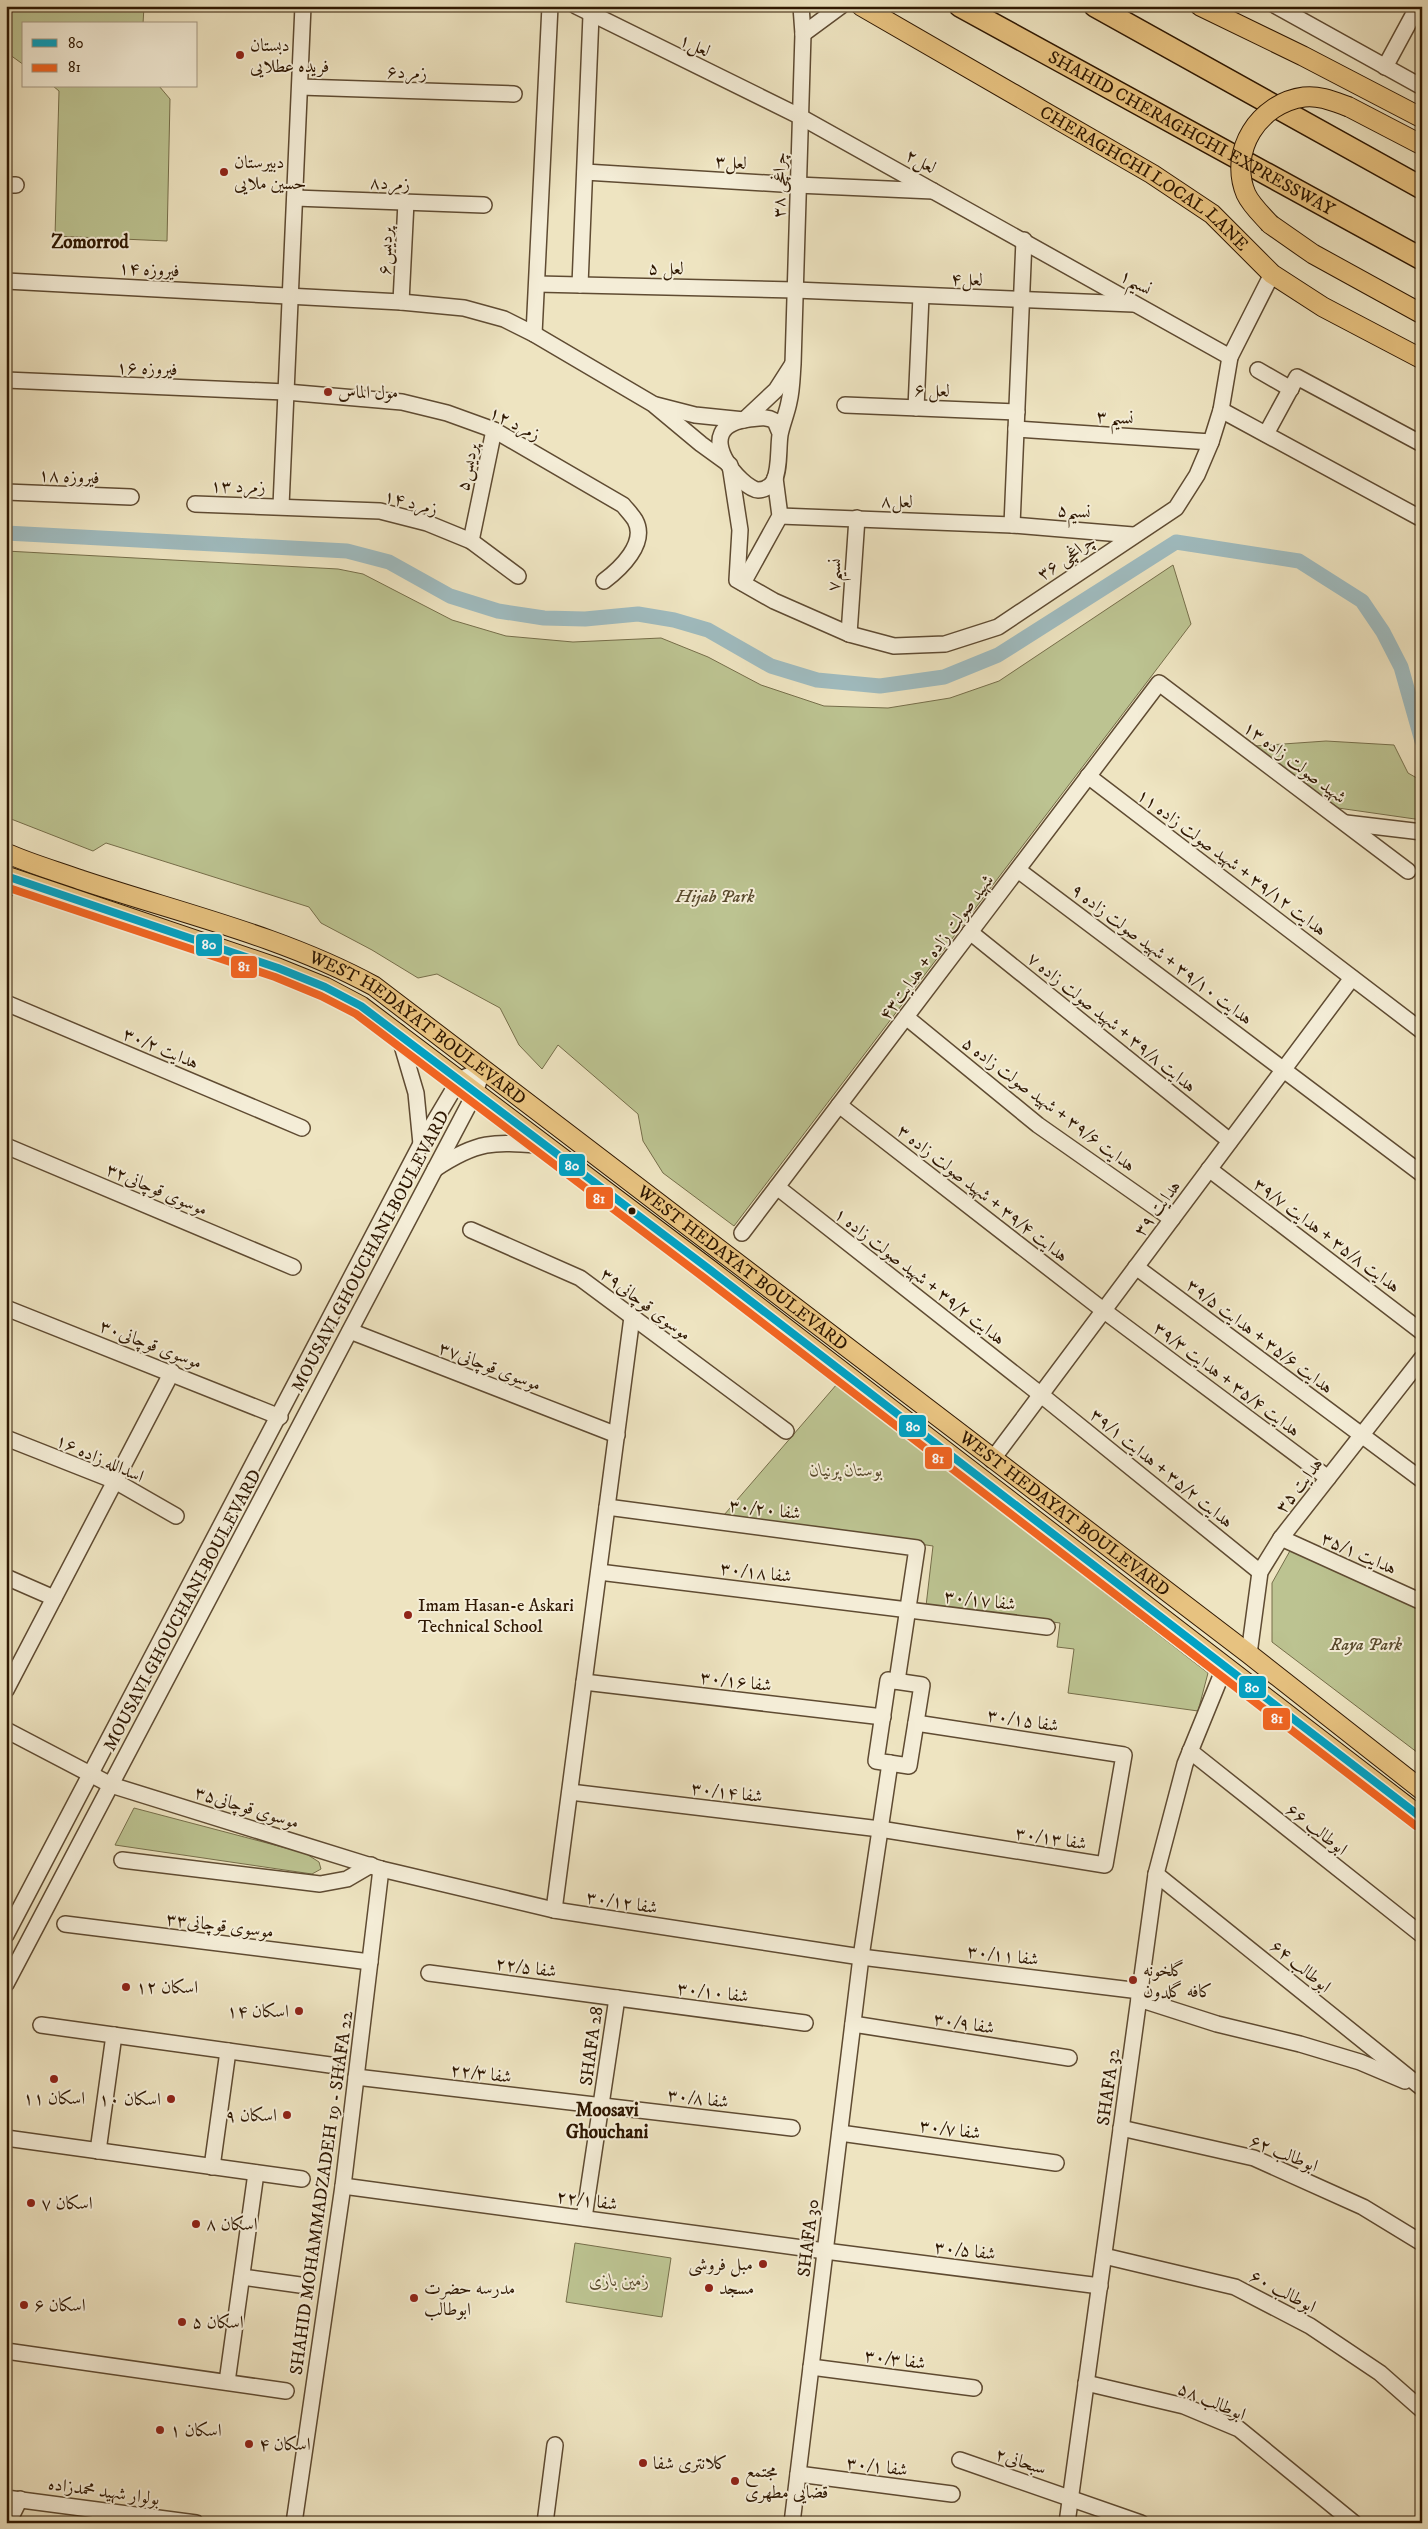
<svg xmlns="http://www.w3.org/2000/svg" width="1428" height="2529" font-family="'IM FELL DW Pica',Amiri,serif">
<rect width="100%" height="100%" fill="#eee4c1"/>
<filter id="stains"><feTurbulence type="fractalNoise" baseFrequency=".004" numOctaves="4"/><feColorMatrix values="0 0 0 0 .2 0 0 0 0 .09 0 0 0 0 .02 0 0 0 .5 -.17"/></filter>
<radialGradient id="worn" r=".72"><stop offset=".6" stop-color="#630" stop-opacity="0"/><stop offset="1" stop-color="#630" stop-opacity=".3"/></radialGradient>
<g fill="#bcc391" stroke="#766e4a">
<path d="M13 6H144L143 24H24V65L6 52V19Z"/>
<path d="M53 86H159L170 99 167 241 55 236 59 91Z"/>
<path d="M6 551 338 569 363 574 452 620 506 636 573 642 661 638 708 657 761 685 824 706 888 708 950 698 999 681 1173 565 1191 624 734 1226 663 1173 643 1141 638 1114 558 1045 542 1069 519 1045 500 1008 437 974 418 978 372 950 321 923 309 907 106 843 93 851 6 817Z"/>
<path d="M1326 741 1394 745 1408 773 1422 781V820L1338 808 1255 746Z"/>
<path d="M837 1384 1208 1673 1198 1711 1068 1693 1074 1649 1057 1647 1060 1623 926 1606 933 1546 724 1515Z"/>
<path d="M1291 1549 1422 1609V1756L1272 1642V1583Z"/>
<path d="M134 1808 305 1853 319 1862 321 1869 312 1874 115 1845Z"/>
<path d="M575 2243 671 2258 662 2317 566 2302Z"/>
</g>
<g fill="none" stroke-linecap="round" stroke-linejoin="round">
<path stroke="#9fbbbf" stroke-width="15" d="M6 533 347 551 389 562 450 596 498 611 544 618 585 619 638 614 674 620 708 630 771 666 817 680 880 686 944 677 998 655 1176 542 1299 561 1362 601 1383 632 1401 667 1422 741"/>
<g stroke="#5f4b32" stroke-width="18">
<g id="minor">
<path d="M576 6 799 116 1230 357"/>
<path d="M1276 6 1422 87"/>
<path d="M803 34 841 6"/>
<path d="M1385 67 1418 6"/>
<path d="M300 87 514 94"/>
<path d="M585 172 797 185 933 191"/>
<path d="M6 185H16"/>
<path d="M295 198 484 205"/>
<path d="M6 281 401 302 464 308 504 319 534 334 653 404 701 444 730 465 740 530 737 580 774 601 849 634 894 646 945 644 998 627 1176 508 1197 475 1211 442 1221 410 1230 357 1272 274"/>
<path d="M537 284 795 290 1133 304"/>
<path d="M580 285 591 15"/>
<path d="M401 302 406 202"/>
<path d="M534 334 550 6"/>
<path d="M1258 370 1291 389"/>
<path d="M6 380 286 392 402 402 447 413 494 430 623 505C627 510 632 515 635 520 648 543 620 569 604 581"/>
<path d="M656 405 695 415 744 420 776 390 792 365"/>
<path d="M845 405 1017 412"/>
<path d="M916 408 921 296"/>
<path d="M1221 410 1422 519"/>
<path d="M1016 429 1211 442"/>
<path d="M780 433 775 421C766 416 759 418 749 419 686 427 743 490 758 490 765 490 771 486 774 481 780 468 778 449 780 435 782 424 787 413 789 402 792 390 792 377 793 364L803 34 801 6"/>
<path d="M1266 434 1297 377 1422 444"/>
<path d="M6 492 131 497"/>
<path d="M195 504 380 511 427 523 471 541 518 576"/>
<path d="M281 506 303 6"/>
<path d="M780 516 1012 525 1133 535"/>
<path d="M1012 525 1024 240"/>
<path d="M471 541 494 430"/>
<path d="M743 583 780 516 775 478"/>
<path d="M849 634 857 518"/>
<path d="M1088 776 1422 1031"/>
<path d="M1346 823 1422 832"/>
<path d="M1018 870 1422 1174"/>
<path d="M6 890 11 878"/>
<path d="M970 932 1230 1141"/>
<path d="M6 1003 302 1128"/>
<path d="M906 1017 1038 1125 1172 1219"/>
<path d="M398 1032 416 1093 421 1144"/>
<path d="M839 1105 1103 1310 1328 1478"/>
<path d="M6 1146 293 1267"/>
<path d="M435 1169C480 1139 495 1142 547 1146"/>
<path d="M1209 1169 1422 1332"/>
<path d="M777 1187 1040 1394 1260 1572"/>
<path d="M471 1230 580 1278 786 1431"/>
<path d="M742 1233 1159 683 1408 871"/>
<path d="M1136 1267 1422 1480"/>
<path d="M6 1308 280 1417"/>
<path d="M350 1331 617 1435"/>
<path d="M6 1438 115 1481 176 1516"/>
<path d="M992 1460 1352 978"/>
<path d="M607 1507 917 1548 897 1681"/>
<path d="M1281 1538 1422 1602"/>
<path d="M599 1572 1047 1627"/>
<path d="M6 1577 54 1598"/>
<path d="M1249 1654 1260 1572 1281 1538 1422 1358"/>
<path d="M888 1680 922 1685 909 1766 876 1761Z"/>
<path d="M584 1682 883 1717"/>
<path d="M6 1690 172 1372"/>
<path d="M6 1730 111 1785 381 1869 554 1910 861 1957 1140 1991"/>
<path d="M1190 1751 1422 1935"/>
<path d="M570 1792 880 1829 1105 1865 1124 1755 916 1723"/>
<path d="M122 1860 320 1884 347 1879 371 1865"/>
<path d="M1156 1874 1422 2088"/>
<path d="M554 1910 632 1317"/>
<path d="M65 1924 370 1962"/>
<path d="M6 1935 421 1144 459 1080 483 1069"/>
<path d="M429 1973 805 2023"/>
<path d="M6 1984 475 1093 483 1069"/>
<path d="M1139 1999 1217 2024 1300 2044 1360 2062 1405 2081"/>
<path d="M853 2024 1069 2058"/>
<path d="M41 2025 330 2065"/>
<path d="M356 2077 792 2128"/>
<path d="M1121 2128 1254 2158 1363 2207 1422 2243"/>
<path d="M840 2133 1056 2163"/>
<path d="M6 2138 302 2179"/>
<path d="M98 2151 114 2035"/>
<path d="M212 2167 228 2051"/>
<path d="M343 2186 825 2251 1100 2286"/>
<path d="M584 2218 617 1998"/>
<path d="M1104 2256 1235 2287 1310 2326 1380 2373 1422 2410"/>
<path d="M242 2277 300 2285"/>
<path d="M6 2351 286 2391"/>
<path d="M811 2367 974 2388"/>
<path d="M227 2382 256 2173"/>
<path d="M1086 2383 1184 2406 1239 2429 1354 2523"/>
<path d="M960 2460 1141 2523"/>
<path d="M798 2474 952 2494"/>
<path d="M6 2498 196 2523"/>
<path d="M10 2523 12 2515 20 2499"/>
<path d="M294 2523 343 2186 381 1869"/>
<path d="M545 2523 555 2445"/>
<path d="M792 2523 861 1957 890 1763"/>
<path d="M1067 2523 1156 1874 1185 1764 1225 1666"/>
</g>
</g>
<g stroke="#2f1802" stroke-width="21">
<g id="major">
<path id="s1" d="M861 6 1152 174 1212 214 1272 274 1323 307 1422 359"/>
<path d="M1200 6 1303 56 1422 118"/>
<path d="M1349 107 1422 145"/>
<path d="M1270 224 1313 254 1422 314"/>
<path id="s2" d="M6 853C31 864 56 871 81 880 180 913 282 936 374 986L1249 1654 1422 1790"/>
<path d="M6 876 278 968 325 987 361 1006 709 1269 1422 1818"/>
</g>
</g>
<g stroke="#2f1802" stroke-width="24">
<g id="highway">
<path id="s3" d="M960 6 1422 259"/>
<path d="M1095 6 1422 188"/>
</g>
</g>
<use href="#minor" stroke="#f4edd7" stroke-width="15"/>
<use href="#major" stroke="#e7c280" stroke-width="19"/>
<use href="#highway" stroke="#e7c280" stroke-width="21"/>
<g stroke="#2f1802" stroke-width="21" stroke-linecap="butt">
<path id="major-bridge" d="M1270 224C1262 215 1251 205 1246 194 1228 151 1259 103 1304 97 1320 95 1335 102 1349 107"/>
</g>
<use href="#major-bridge" stroke="#e7c280" stroke-width="19"/>
<g stroke="#f4edd7" stroke-width="11">
<path id="bus-1" d="M6 876 278 968 325 987 361 1006 709 1269 1422 1818"/>
</g>
<g stroke="#f4edd7" stroke-width="11">
<path id="bus-2" d="M6 887 275 977 321 996 356 1014 703 1277 1416 1826"/>
</g>
<use href="#bus-1" stroke="#02a2c4" stroke-width="8"/>
<use href="#bus-2" stroke="#f26522" stroke-width="8"/>
</g>
<g fill="#8f2418" stroke="#f4edd7" stroke-width="2">
<circle cx="240" cy="55" r="5"/>
<circle cx="224" cy="172" r="5"/>
<circle cx="328" cy="392" r="5"/>
<circle cx="408" cy="1615" r="5"/>
<circle cx="1133" cy="1980" r="5"/>
<circle cx="126" cy="1987" r="5"/>
<circle cx="299" cy="2011" r="5"/>
<circle cx="54" cy="2079" r="5"/>
<circle cx="171" cy="2099" r="5"/>
<circle cx="287" cy="2115" r="5"/>
<circle cx="31" cy="2203" r="5"/>
<circle cx="196" cy="2224" r="5"/>
<circle cx="763" cy="2264" r="5"/>
<circle cx="709" cy="2288" r="5"/>
<circle cx="414" cy="2298" r="5"/>
<circle cx="24" cy="2305" r="5"/>
<circle cx="182" cy="2322" r="5"/>
<circle cx="160" cy="2430" r="5"/>
<circle cx="249" cy="2444" r="5"/>
<circle cx="643" cy="2463" r="5"/>
<circle cx="735" cy="2481" r="5"/>
</g>
<circle fill="#2f1802" stroke="#f4edd7" stroke-width="2" cx="632" cy="1211" r="4.5"/>
<g text-anchor="middle" stroke-width="4" stroke-linejoin="round" paint-order="stroke">
<g font-size="18" fill="#2f1802" stroke="#f4edd7" text-anchor="start">
<text x="250" y="51">دبستان<tspan x="250" dy="21">فریده عطلایی</tspan></text>
<text x="234" y="168">دبیرستان<tspan x="234" dy="21">حسین ملایی</tspan></text>
<text x="338" y="398">مول الماس</text>
<text x="418" y="1611">Imam Hasan-e Askari<tspan x="418" dy="21">Technical School</tspan></text>
<text x="1143" y="1976">گلخونه<tspan x="1143" dy="21">کافه گلدون</tspan></text>
<text x="136" y="1993">اسکان ۱۲</text>
<text x="289" y="2017" text-anchor="end">اسکان ۱۴</text>
<text x="54" y="2104" text-anchor="middle">اسکان ۱۱</text>
<text x="161" y="2105" text-anchor="end">اسکان ۱۰</text>
<text x="277" y="2121" text-anchor="end">اسکان ۹</text>
<text x="41" y="2209">اسکان ۷</text>
<text x="206" y="2230">اسکان ۸</text>
<text x="753" y="2270" text-anchor="end">مبل فروشی</text>
<text x="424" y="2294">مدرسه حضرت<tspan x="424" dy="21">ابوطالب</tspan></text>
<text x="719" y="2294">مسجد</text>
<text x="34" y="2311">اسکان ۶</text>
<text x="192" y="2328">اسکان ۵</text>
<text x="170" y="2436">اسکان ۱</text>
<text x="259" y="2450">اسکان ۴</text>
<text x="653" y="2469">کلانتری شفا</text>
<text x="745" y="2477">مجتمع<tspan x="745" dy="21">قضایی مطهری</tspan></text>
</g>
<g font-size="18" fill="#2f1802" stroke="#f4edd7">
<text transform="translate(695 45) rotate(26)" y="6">لعل۱</text>
<text transform="translate(407 72) rotate(2)" y="6">زمرد۶</text>
<text dy="6" stroke="none"><textPath href="#s3" startOffset="264">SHAHID CHERAGHCHI EXPRESSWAY</textPath></text>
<text transform="translate(921 161) rotate(29)" y="6">لعل۲</text>
<text transform="translate(731 162) rotate(4)" y="6">لعل۳</text>
<text dy="6" stroke="none"><textPath href="#s1" startOffset="332">CHERAGHCHI LOCAL LANE</textPath></text>
<text transform="translate(390 183) rotate(2)" y="6">زمرد۸</text>
<text transform="translate(779 185) rotate(-89)" y="6">چراغچی ۳۸</text>
<text transform="translate(385 251) rotate(-87)" y="6">پردیس۶</text>
<text transform="translate(666 268) rotate(1)" y="6">لعل ۵</text>
<text transform="translate(149 269) rotate(3)" y="6">فیروزه ۱۴</text>
<text transform="translate(967 279) rotate(2)" y="6">لعل۴</text>
<text transform="translate(1136 282) rotate(30)" y="6">نسیم۱</text>
<text transform="translate(147 368) rotate(2)" y="6">فیروزه ۱۶</text>
<text transform="translate(932 390) rotate(2)" y="6">لعل ۶</text>
<text transform="translate(1115 417) rotate(4)" y="6">نسیم ۳</text>
<text transform="translate(515 423) rotate(27)" y="6">زمرد ۱۲</text>
<text transform="translate(467 467) rotate(-78)" y="6">پردیس۵</text>
<text transform="translate(69 476) rotate(3)" y="6">فیروزه ۱۸</text>
<text transform="translate(238 486) rotate(1)" y="6">زمرد ۱۳</text>
<text transform="translate(897 501) rotate(2)" y="6">لعل۸</text>
<text transform="translate(411 502) rotate(15)" y="6">زمرد ۱۴</text>
<text transform="translate(1074 511) rotate(5)" y="6">نسیم۵</text>
<text transform="translate(1066 557) rotate(-35)" y="6">چراغچی ۳۶</text>
<text transform="translate(834 575) rotate(-86)" y="6">نسیم۷</text>
<text transform="translate(1295 762) rotate(37)" y="6">شهید صولت زاده ۱۳</text>
<text transform="translate(1232 862) rotate(37)" y="6">هدایت ۳۹/۱۲ + شهید صولت زاده ۱۱</text>
<text transform="translate(936 947) rotate(-53)" y="6">شهید صولت زاده + هدایت۴۳</text>
<text transform="translate(1162 954) rotate(37)" y="6">هدایت ۳۹/۱۰ + شهید صولت زاده ۹</text>
<text transform="translate(1112 1022) rotate(39)" y="6">هدایت ۳۹/۸ + شهید صولت زاده ۷</text>
<text dy="6" stroke="none"><textPath href="#s2" startOffset="451">WEST HEDAYAT BOULEVARD</textPath></text>
<text transform="translate(161 1048) rotate(23)" y="6">هدایت ۳۰/۲</text>
<text transform="translate(1049 1104) rotate(37)" y="6">هدایت ۳۹/۶ + شهید صولت زاده ۵</text>
<text transform="translate(157 1189) rotate(23)" y="6">موسوی قوچانی۳۲</text>
<text transform="translate(983 1193) rotate(38)" y="6">هدایت ۳۹/۴ + شهید صولت زاده ۳</text>
<text transform="translate(1157 1208) rotate(-53)" y="6">هدایت ۳۹</text>
<text transform="translate(1327 1235) rotate(37)" y="6">هدایت ۳۵/۸ + هدایت ۳۹/۷</text>
<text transform="translate(370 1251) rotate(-62)" y="6">MOUSAVI GHOUCHANI BOULEVARD</text>
<text dy="6" stroke="none"><textPath href="#s2" startOffset="856">WEST HEDAYAT BOULEVARD</textPath></text>
<text transform="translate(920 1276) rotate(38)" y="6">هدایت ۳۹/۲ + شهید صولت زاده ۱</text>
<text transform="translate(646 1304) rotate(37)" y="6">موسوی قوچانی۳۹</text>
<text transform="translate(1260 1336) rotate(37)" y="6">هدایت ۳۵/۶ + هدایت ۳۹/۵</text>
<text transform="translate(151 1344) rotate(21)" y="6">موسوی قوچانی۳۰</text>
<text transform="translate(490 1366) rotate(21)" y="6">موسوی قوچانی۳۷</text>
<text transform="translate(1227 1379) rotate(37)" y="6">هدایت ۳۵/۴ + هدایت ۳۹/۳</text>
<text transform="translate(100 1458) rotate(24)" y="6">اسدالله زاده ۱۶</text>
<text transform="translate(1162 1468) rotate(39)" y="6">هدایت ۳۵/۲ + هدایت ۳۹/۱</text>
<text transform="translate(1299 1485) rotate(-52)" y="6">هدایت ۳۵</text>
<text transform="translate(765 1509) rotate(7)" y="6">شفا ۳۰/۲۰</text>
<text dy="6" stroke="none"><textPath href="#s2" startOffset="1261">WEST HEDAYAT BOULEVARD</textPath></text>
<text transform="translate(1359 1553) rotate(24)" y="6">هدایت ۳۵/۱</text>
<text transform="translate(756 1572) rotate(7)" y="6">شفا ۳۰/۱۸</text>
<text transform="translate(980 1600) rotate(7)" y="6">شفا ۳۰/۱۷</text>
<text transform="translate(182 1610) rotate(-62)" y="6">MOUSAVI GHOUCHANI BOULEVARD</text>
<text transform="translate(736 1681) rotate(7)" y="6">شفا ۳۰/۱۶</text>
<text transform="translate(1023 1720) rotate(9)" y="6">شفا ۳۰/۱۵</text>
<text transform="translate(727 1792) rotate(7)" y="6">شفا ۳۰/۱۴</text>
<text transform="translate(247 1807) rotate(17)" y="6">موسوی قوچانی۳۵</text>
<text transform="translate(1317 1829) rotate(38)" y="6">ابوطالب ۶۶</text>
<text transform="translate(1051 1838) rotate(9)" y="6">شفا ۳۰/۱۳</text>
<text transform="translate(622 1902) rotate(9)" y="6">شفا ۳۰/۱۲</text>
<text transform="translate(220 1925) rotate(7)" y="6">موسوی قوچانی۳۳</text>
<text transform="translate(1003 1955) rotate(7)" y="6">شفا ۳۰/۱۱</text>
<text transform="translate(1301 1966) rotate(39)" y="6">ابوطالب ۶۴</text>
<text transform="translate(526 1967) rotate(8)" y="6">شفا ۲۲/۵</text>
<text transform="translate(713 1992) rotate(7)" y="6">شفا ۳۰/۱۰</text>
<text transform="translate(964 2023) rotate(9)" y="6">۳۰/۹ شفا</text>
<text transform="translate(591 2046) rotate(-82)" y="6">SHAFA 28</text>
<text transform="translate(481 2073) rotate(7)" y="6">شفا ۲۲/۳</text>
<text transform="translate(1108 2087) rotate(-82)" y="6">SHAFA 32</text>
<text transform="translate(698 2098) rotate(7)" y="6">شفا ۳۰/۸</text>
<text transform="translate(950 2129) rotate(8)" y="6">۳۰/۷ شفا</text>
<text transform="translate(1284 2153) rotate(22)" y="6">ابوطالب ۶۲</text>
<text transform="translate(321 2193) rotate(-82)" y="6">SHAHID MOHAMMADZADEH 19 - SHAFA 22</text>
<text transform="translate(587 2200) rotate(8)" y="6">۲۲/۱ شفا</text>
<text transform="translate(808 2238) rotate(-83)" y="6">SHAFA 30</text>
<text transform="translate(965 2250) rotate(7)" y="6">۳۰/۵ شفا</text>
<text transform="translate(1283 2291) rotate(28)" y="6">ابوطالب ۶۰</text>
<text transform="translate(895 2359) rotate(8)" y="6">۳۰/۳ شفا</text>
<text transform="translate(1212 2401) rotate(23)" y="6">ابوطالب ۵۸</text>
<text transform="translate(1021 2461) rotate(18)" y="6">سبحانی۲</text>
<text transform="translate(877 2466) rotate(7)" y="6">شفا ۳۰/۱</text>
<text transform="translate(104 2491) rotate(8)" y="6">بولوار شهید محمدزاده</text>
</g>
<g font-size="18" font-style="italic" fill="#594b2d" stroke="#f4edd7">
<text x="715" y="902">Hijab Park</text>
<text x="846" y="1476">بوستان پرنیان</text>
<text x="1366" y="1650">Raya Park</text>
<text x="619" y="2286">زمین بازی</text>
</g>
<g font-size="19" font-weight="bold" fill="#2f1802" stroke="#f4edd7">
<text x="90" y="248">Zomorrod</text>
<text x="607" y="2116">Moosavi<tspan x="607" dy="22">Ghouchani</tspan></text>
</g>
</g>
<g stroke="#f4edd7" stroke-width="2">
<rect x="195" y="933" width="28" height="24" rx="5" fill="#02a2c4"/>
<rect x="230" y="955" width="28" height="24" rx="5" fill="#f26522"/>
<rect x="558" y="1153" width="28" height="24" rx="5" fill="#02a2c4"/>
<rect x="585" y="1186" width="29" height="24" rx="5" fill="#f26522"/>
<rect x="898" y="1414" width="29" height="24" rx="5" fill="#02a2c4"/>
<rect x="924" y="1446" width="29" height="24" rx="5" fill="#f26522"/>
<rect x="1238" y="1675" width="29" height="24" rx="5" fill="#02a2c4"/>
<rect x="1262" y="1707" width="29" height="24" rx="5" fill="#f26522"/>
</g>
<g font-size="14" text-anchor="middle" font-weight="bold" fill="#fff">
<text x="209" y="949">80</text>
<text x="244" y="971">81</text>
<text x="572" y="1170">80</text>
<text x="599" y="1203">81</text>
<text x="913" y="1431">80</text>
<text x="938" y="1463">81</text>
<text x="1252" y="1692">80</text>
<text x="1277" y="1723">81</text>
</g>
<rect width="1428" height="2529" fill="none" stroke="#eee4c1" stroke-width="25"/>
<rect x="8" y="8" width="1413" height="2514" fill="none" stroke="#2f1802" stroke-width="2.5"/>
<rect x="12" y="12" width="1403" height="2504" fill="none" stroke="#2f1802"/>
<rect x="22" y="22" width="175" height="65" fill="#f4edd7" stroke="#a59882"/>
<rect x="32" y="39" width="25" height="8" fill="#02a2c4" stroke="#a59882"/>
<text x="68" y="48" font-size="15" fill="#2f1802">80</text>
<rect x="32" y="64" width="25" height="8" fill="#f26522" stroke="#a59882"/>
<text x="68" y="72" font-size="15" fill="#2f1802">81</text>
<rect width="100%" height="100%" filter="url(#stains)"/>
<rect width="100%" height="100%" fill="url(#worn)"/>
</svg>
